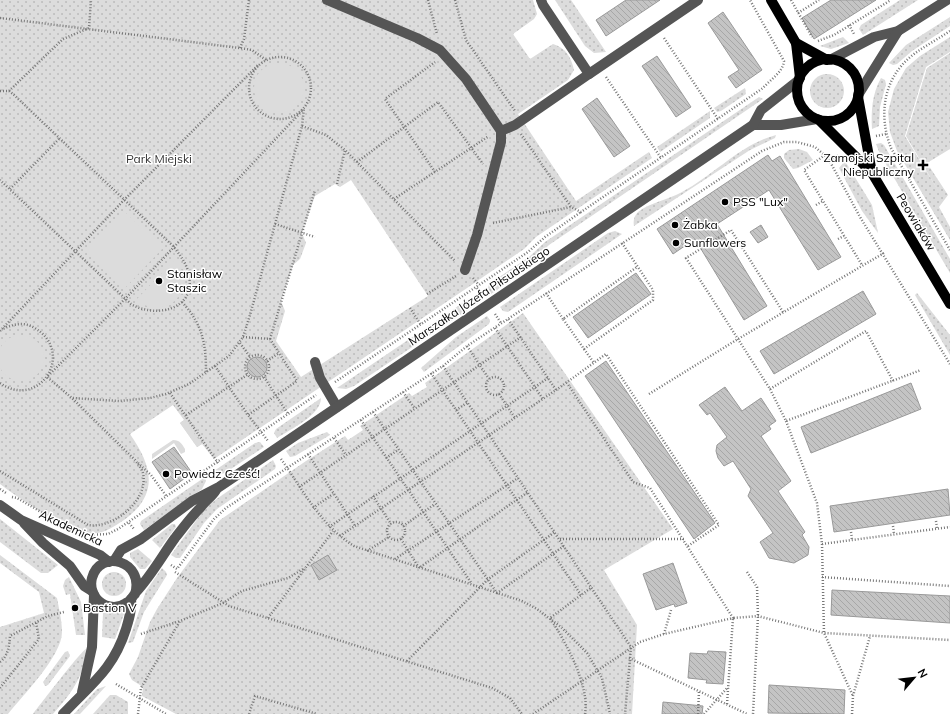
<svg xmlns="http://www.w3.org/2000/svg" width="950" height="714" font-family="Mulish,sans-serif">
<defs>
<pattern id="grass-dots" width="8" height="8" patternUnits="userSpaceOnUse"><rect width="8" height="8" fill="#dcdcdc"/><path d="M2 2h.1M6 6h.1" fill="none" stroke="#bbb" stroke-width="1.8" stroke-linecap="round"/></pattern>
<pattern id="building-back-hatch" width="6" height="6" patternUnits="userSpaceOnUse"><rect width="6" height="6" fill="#c4c4c4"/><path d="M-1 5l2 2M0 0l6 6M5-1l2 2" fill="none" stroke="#a7a7a7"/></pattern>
</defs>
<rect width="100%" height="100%" fill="#fff"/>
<g fill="url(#grass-dots)" fill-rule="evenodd">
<path d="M0 0H533L537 14 534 19 513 34 530 59 553 44C566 48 571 57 574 70L568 80 518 114 576 201 649 152 652 158 536 237 524 249 470 286 214 459 202 444 197 447 180 423 184 420 173 405 130 434C153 467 159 495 124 520 112 528 102 535 88 533 66 530 18 498 0 484ZM351 180 428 296 301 377 276 341 285 311 281 301 293 265 300 259 306 243 302 233 315 196 335 184 340 187Z"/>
<path d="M555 0H571L606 52 594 53 585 46Z"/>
<path d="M900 0H918L863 35 859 29 861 25Z"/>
<path d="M950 17V26L912 51 897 64 893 65 889 63 906 45Z"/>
<path d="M843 37 849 43 831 49 820 46Z"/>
<path d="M950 37V52L926 67 905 136 939 192 906 136 927 68 950 53V149L927 163 948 195 939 207 950 227V240L897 151 890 132 888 112 894 89 906 68 920 56Z"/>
<circle cx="827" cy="91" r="17"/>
<path d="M881 78 885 80 886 84 880 107 879 126 872 129C871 111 872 94 881 78Z"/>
<path d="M745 88 746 94 721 111 717 112 714 108Z"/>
<path d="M759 97 763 99 549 245 514 278 491 294 488 288 489 284 529 257 545 242Z"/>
<path d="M710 111V118L660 152 657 147Z"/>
<path d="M776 135 775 138 750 150 634 226C633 221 634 216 638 212 651 202 668 200 682 192 714 175 741 144 776 135Z"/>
<path d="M881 143 884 145 950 259V273L880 154 876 144Z"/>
<path d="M799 149 807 152 813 160 798 168 793 169 784 158V154L789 150Z"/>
<path d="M845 161 872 205 878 233 862 211 839 168Z"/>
<path d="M615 231 622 234 508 312 503 311 500 307 608 233Z"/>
<path d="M917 293 950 335V355L915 295Z"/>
<path d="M470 298H474L478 303 354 386 346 389 337 388Z"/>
<path d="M523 313 673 529 604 570 637 625 632 714H176L142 696 143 687 132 680 129 674 138 657 150 622 157 609 177 578 220 520 306 461 345 436 348 440 363 430 360 426 409 393 412 396 427 387 425 383Z"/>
<path d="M487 316 490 320 489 324 424 372 421 368 456 337Z"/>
<path d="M321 398C321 415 291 429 277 438L274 433 276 429Z"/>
<path d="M327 432 330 435 295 456 290 457 286 451 298 443Z"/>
<path d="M260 442 264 447 225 473 220 474 214 471 255 443Z"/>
<path d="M273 460 276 466 275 469 217 509 204 523 180 558H176L171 555 206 507 218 498Z"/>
<path d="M205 477 206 481 202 489 144 530 140 524 141 521Z"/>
<path d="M0 519 58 565 48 573H41L0 542Z"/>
<path d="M172 524H175L176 527 160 548 152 540Z"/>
<path d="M138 549 152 561 145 569H140L130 557V553Z"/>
<path d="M0 555 57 598C59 609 62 621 62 632 62 656 23 695 8 714H0V627L44 613 39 592 0 563Z"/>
<path d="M162 568 166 572 167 575 144 612 133 642 128 643 146 591Z"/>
<circle cx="114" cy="584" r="12"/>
<path d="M69 577 81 602 85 635H76L70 594 66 595 63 586 65 580Z"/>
<path d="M122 611 124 614 115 639 102 637 103 613Z"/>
<path d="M86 649C85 676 70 695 53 714H33C40 705 81 651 86 649Z"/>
<path d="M68 651 70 656 48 685 45 686 43 682 65 652Z"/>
<path d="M106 686 80 714H74L97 689Z"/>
<path d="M110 695H116L128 702V714H93Z"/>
</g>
<g fill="#dcdcdc">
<circle cx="279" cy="88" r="25"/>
<path d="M124 211 163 248 125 288 86 251Z"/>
<path d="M175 259C199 289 167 323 136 300Z"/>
<circle cx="21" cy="358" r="23"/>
<path d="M184 420 202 444 197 447 180 423Z"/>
<path d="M173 440C180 440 182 444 185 449V452L181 454 174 443 152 459V454Z"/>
</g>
<g fill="url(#building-back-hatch)" stroke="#999">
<path d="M626 0H660L606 36 596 20Z"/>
<path d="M831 0H876L814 39 802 18Z"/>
<path d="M723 12 762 70 736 88 728 77 739 70 708 23Z"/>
<path d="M657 56 691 107 676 117 642 66Z"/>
<path d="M597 98 630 146 614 157 582 109Z"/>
<path d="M768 155 772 161 780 156 841 257 818 270 769 190 717 224 767 306 744 320 695 239 673 254 657 229Z"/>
<path d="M761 225 768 237 758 243 750 232Z"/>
<path d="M636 273 651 294 588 338 573 317Z"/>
<path d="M863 291 876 314 774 374 760 351Z"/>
<circle cx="257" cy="367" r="10"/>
<path d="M606 361 715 523 694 539 585 376Z"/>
<path d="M911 383 921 409 811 453 801 427Z"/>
<path d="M725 387 742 411 761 398 776 421 769 426 771 429 761 436 791 481 778 491 805 532 802 535 809 547 808 555 794 563 769 558 760 542 773 533 748 496 751 489 733 461 724 466 718 458 716 451 717 445 727 437 710 413 707 415 699 405Z"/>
<path d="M174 447 192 473 170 489 152 462Z"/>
<path d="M948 489 950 515 834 532 830 506Z"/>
<path d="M328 555 337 570 319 580 311 565Z"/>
<path d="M673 563 687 603 675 607 674 604 656 610 643 574Z"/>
<path d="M832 590 950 596V623L831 615Z"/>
<path d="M708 651 726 652 723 684 706 683 707 680 688 678 690 653 707 654Z"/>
<path d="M769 685 845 690 844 714 768 713Z"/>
<path d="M663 702 703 706 702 714H662Z"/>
</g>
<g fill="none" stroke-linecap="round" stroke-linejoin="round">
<g stroke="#777" stroke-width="2.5" stroke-dasharray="1 2" stroke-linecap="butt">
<path d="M428 0 437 34"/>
<path d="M455 0 466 40 515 111"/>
<path d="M791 0 812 37"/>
<path d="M798 13 819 0"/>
<path d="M0 18 240 48 252 50 266 60"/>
<path d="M849 25 854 34"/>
<path d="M950 31C938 39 925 46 914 54 883 77 878 115 891 148L950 250"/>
<path d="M664 38 718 119"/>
<path d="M818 41 834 35 891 0"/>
<path d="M240 48 244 39 249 0"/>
<circle cx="280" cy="88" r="31"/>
<path d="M606 77 661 158"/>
<path d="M0 91H9L13 94 173 246C180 255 187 264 189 275 196 311 154 318 131 304L0 180"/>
<path d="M9 91 63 39 89 28 91 0"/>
<path d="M302 111 125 299 47 377 72 398 119 401 150 398 166 394 189 384 229 356 243 337 250 315 302 126 304 108"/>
<path d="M302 126 326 135 345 150 455 261"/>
<path d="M521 134 571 207 581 212 763 88C771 79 783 72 784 61L750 0"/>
<path d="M876 136 886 134"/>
<path d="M825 155 804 170 862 265"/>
<path d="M831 161 838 155"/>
<path d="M357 162 438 102 483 164"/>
<path d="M435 172 385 99 435 62"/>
<path d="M337 184 345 150"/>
<path d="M10 189 59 139"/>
<path d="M394 199 489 136"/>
<path d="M816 205 823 201"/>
<path d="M493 223 571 207"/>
<path d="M275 224 315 237"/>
<path d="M838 239 844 236"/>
<path d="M622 243 653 290V300L584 349 563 319 637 267"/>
<path d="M473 278 479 285"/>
<path d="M477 288 482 295"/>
<path d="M546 293 563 319"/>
<path d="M427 294 456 276"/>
<path d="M182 302C202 324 206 342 206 372"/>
<path d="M410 308 421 325"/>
<path d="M783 312 731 230 686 258 770 389 786 421 921 370"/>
<path d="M495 314 501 323"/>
<path d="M495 328 543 399"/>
<path d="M0 331 124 200 258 65"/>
<path d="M243 337 270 339 297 381 248 415"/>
<path d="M270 339 315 190"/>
<path d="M240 343 250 357"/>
<path d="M467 346 489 379"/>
<path d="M584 349 594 363"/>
<circle cx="257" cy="367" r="12"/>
<path d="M267 361 279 353"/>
<path d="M215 366 248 415 268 441"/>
<path d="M443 366 631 647 625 714"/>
<path d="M431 373 581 595"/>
<path d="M264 377 288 414"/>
<circle cx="495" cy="386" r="9"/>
<path d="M335 382 528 252 545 237 581 212"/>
<path d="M0 383C40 411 77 351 33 327 24 322 12 324 3 329"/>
<path d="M770 389 866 331 893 381"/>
<path d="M556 390 606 354 719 525 688 546"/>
<path d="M403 392 415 409"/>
<path d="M170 393 218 463"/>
<path d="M499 394 515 418"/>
<path d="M649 394 738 339 884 253"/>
<path d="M456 410 467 403"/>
<path d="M373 412 497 593 564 546"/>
<path d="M186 415 247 375"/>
<path d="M361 420 472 584"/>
<path d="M786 421 817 503 822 544 824 633 853 696"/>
<path d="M334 438 346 455"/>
<path d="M308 454 355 526"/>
<path d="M386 458 398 450"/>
<path d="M281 459C304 491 320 525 354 546L522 601 537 609 561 627 587 653 602 678 610 714"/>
<path d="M138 463 151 475 167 497"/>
<path d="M0 471 88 525C113 529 149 501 143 473 141 468 138 464 135 460L72 398"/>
<path d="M299 487 521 337"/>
<path d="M0 489 6 493"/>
<path d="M373 496 391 524"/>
<path d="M12 497 17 498 53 519"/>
<path d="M313 508 333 494"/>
<path d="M936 521 937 529"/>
<circle cx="396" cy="531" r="9"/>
<path d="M129 523 134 529"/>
<path d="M403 526 435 504"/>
<path d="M893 526 894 534"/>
<path d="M329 527 548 378"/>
<path d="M851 532 852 540"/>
<path d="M88 535 108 534 118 529 316 395"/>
<path d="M340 536 556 390 508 319"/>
<path d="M401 539 419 568 528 492"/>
<path d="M560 539H685"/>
<path d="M822 544 950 527"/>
<path d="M367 551 389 537"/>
<path d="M395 559 518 478"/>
<path d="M171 565 177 569 214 519 226 508 443 366 467 346 762 151 784 142H797L815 147 828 158 860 217 950 364"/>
<path d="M175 572 229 606 492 688 510 698 522 714"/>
<path d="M747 572 757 587 758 616 753 714"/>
<path d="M822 577 950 586"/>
<path d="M268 618 333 531"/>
<path d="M141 634 180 621"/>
<path d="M664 634 671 610"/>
<path d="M629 658 747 714"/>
<path d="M407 661 487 580 555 532"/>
<path d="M0 662C8 656 9 647 10 636L48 616 64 612"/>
<path d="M116 684 166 714"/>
<path d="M0 688 39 639 36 622"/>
<path d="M727 704 733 618 758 616 824 633 950 640"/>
<path d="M138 714 141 688 180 621 223 603 242 591 288 578 305 568"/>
<path d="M249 714 255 696 317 714"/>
<path d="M533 714 640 642 664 634 733 618 650 488 633 482 567 383"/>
<path d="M585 714C590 685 565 641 550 618L592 587"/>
<path d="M698 714 699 691"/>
<path d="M704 714 728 687"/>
<path d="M852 714 853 696 870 636"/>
</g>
<g stroke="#555" stroke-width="10">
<path d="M327 0 417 38 440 50 466 79 501 131"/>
<path d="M541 0 543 5 589 74 698 0"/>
<path d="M830 60 874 37 898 31 947 0"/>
<path d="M858 95 898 31"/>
<path d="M753 125H781L817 119"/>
<path d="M465 270 477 235 501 142V131L515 125 589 74"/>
<path d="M315 362 320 378 337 407"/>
<path d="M0 505 21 520 100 555 109 562"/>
<path d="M24 523 43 543 70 566 84 586 92 591"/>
<path d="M114 561 121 550 141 539 192 501 219 487 274 450 753 125 761 110 799 80"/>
<path d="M135 594C145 561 100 548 92 578 90 585 92 592 96 598 103 607 116 610 126 603 131 601 133 596 136 592 151 576 162 556 175 538 183 528 191 517 200 508 205 501 212 497 216 490"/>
<path d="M82 692 92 647 94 595"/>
<path d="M63 714C91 684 113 670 126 629 129 619 132 610 131 599"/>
</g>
<g stroke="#000" stroke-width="10">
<path d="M771 0 796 43 827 60"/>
<path d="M796 43 800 78"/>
<circle cx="828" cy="90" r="31"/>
<path d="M858 97 872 173"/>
<path d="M819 120 872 173 950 304"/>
</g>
</g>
<g fill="#000" stroke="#fff" stroke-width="1.5">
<path d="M921 159h4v4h4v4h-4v4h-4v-4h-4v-4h4z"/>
<circle cx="725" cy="202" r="4"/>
<circle cx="675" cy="225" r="4"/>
<circle cx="676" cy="243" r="4"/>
<circle cx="159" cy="281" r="4"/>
<circle cx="166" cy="474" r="4"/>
<circle cx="75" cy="608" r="4"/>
</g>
<g text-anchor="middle" stroke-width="3" stroke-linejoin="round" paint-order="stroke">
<g font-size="12" fill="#000" stroke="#fff" text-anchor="start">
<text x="914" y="162" text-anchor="end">Zamojski Szpital<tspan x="914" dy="14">Niepubliczny</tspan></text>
<text x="733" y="206">PSS "Lux"</text>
<text x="683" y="229">Żabka</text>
<text x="684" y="247">Sunflowers</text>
<text x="167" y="278">Stanisław<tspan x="167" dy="14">Staszic</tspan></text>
<text x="174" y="478">Powiedz Cześć!</text>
<text x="83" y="612">Bastion V</text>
</g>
<g font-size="12" fill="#333" stroke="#fff">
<text x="159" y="163">Park Miejski</text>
</g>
<g font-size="12" fill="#000" stroke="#fff">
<text transform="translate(916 222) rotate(59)" y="4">Peowiaków</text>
<text transform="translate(479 296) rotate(-34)" y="4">Marszałka Józefa Piłsudskiego</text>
<text transform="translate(71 528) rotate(25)" y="4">Akademicka</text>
</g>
</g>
<g transform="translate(914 678) rotate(62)" stroke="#ffffff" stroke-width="3" paint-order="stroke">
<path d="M0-3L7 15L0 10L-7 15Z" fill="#000000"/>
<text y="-6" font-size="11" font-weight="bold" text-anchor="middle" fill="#000000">N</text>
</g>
</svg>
